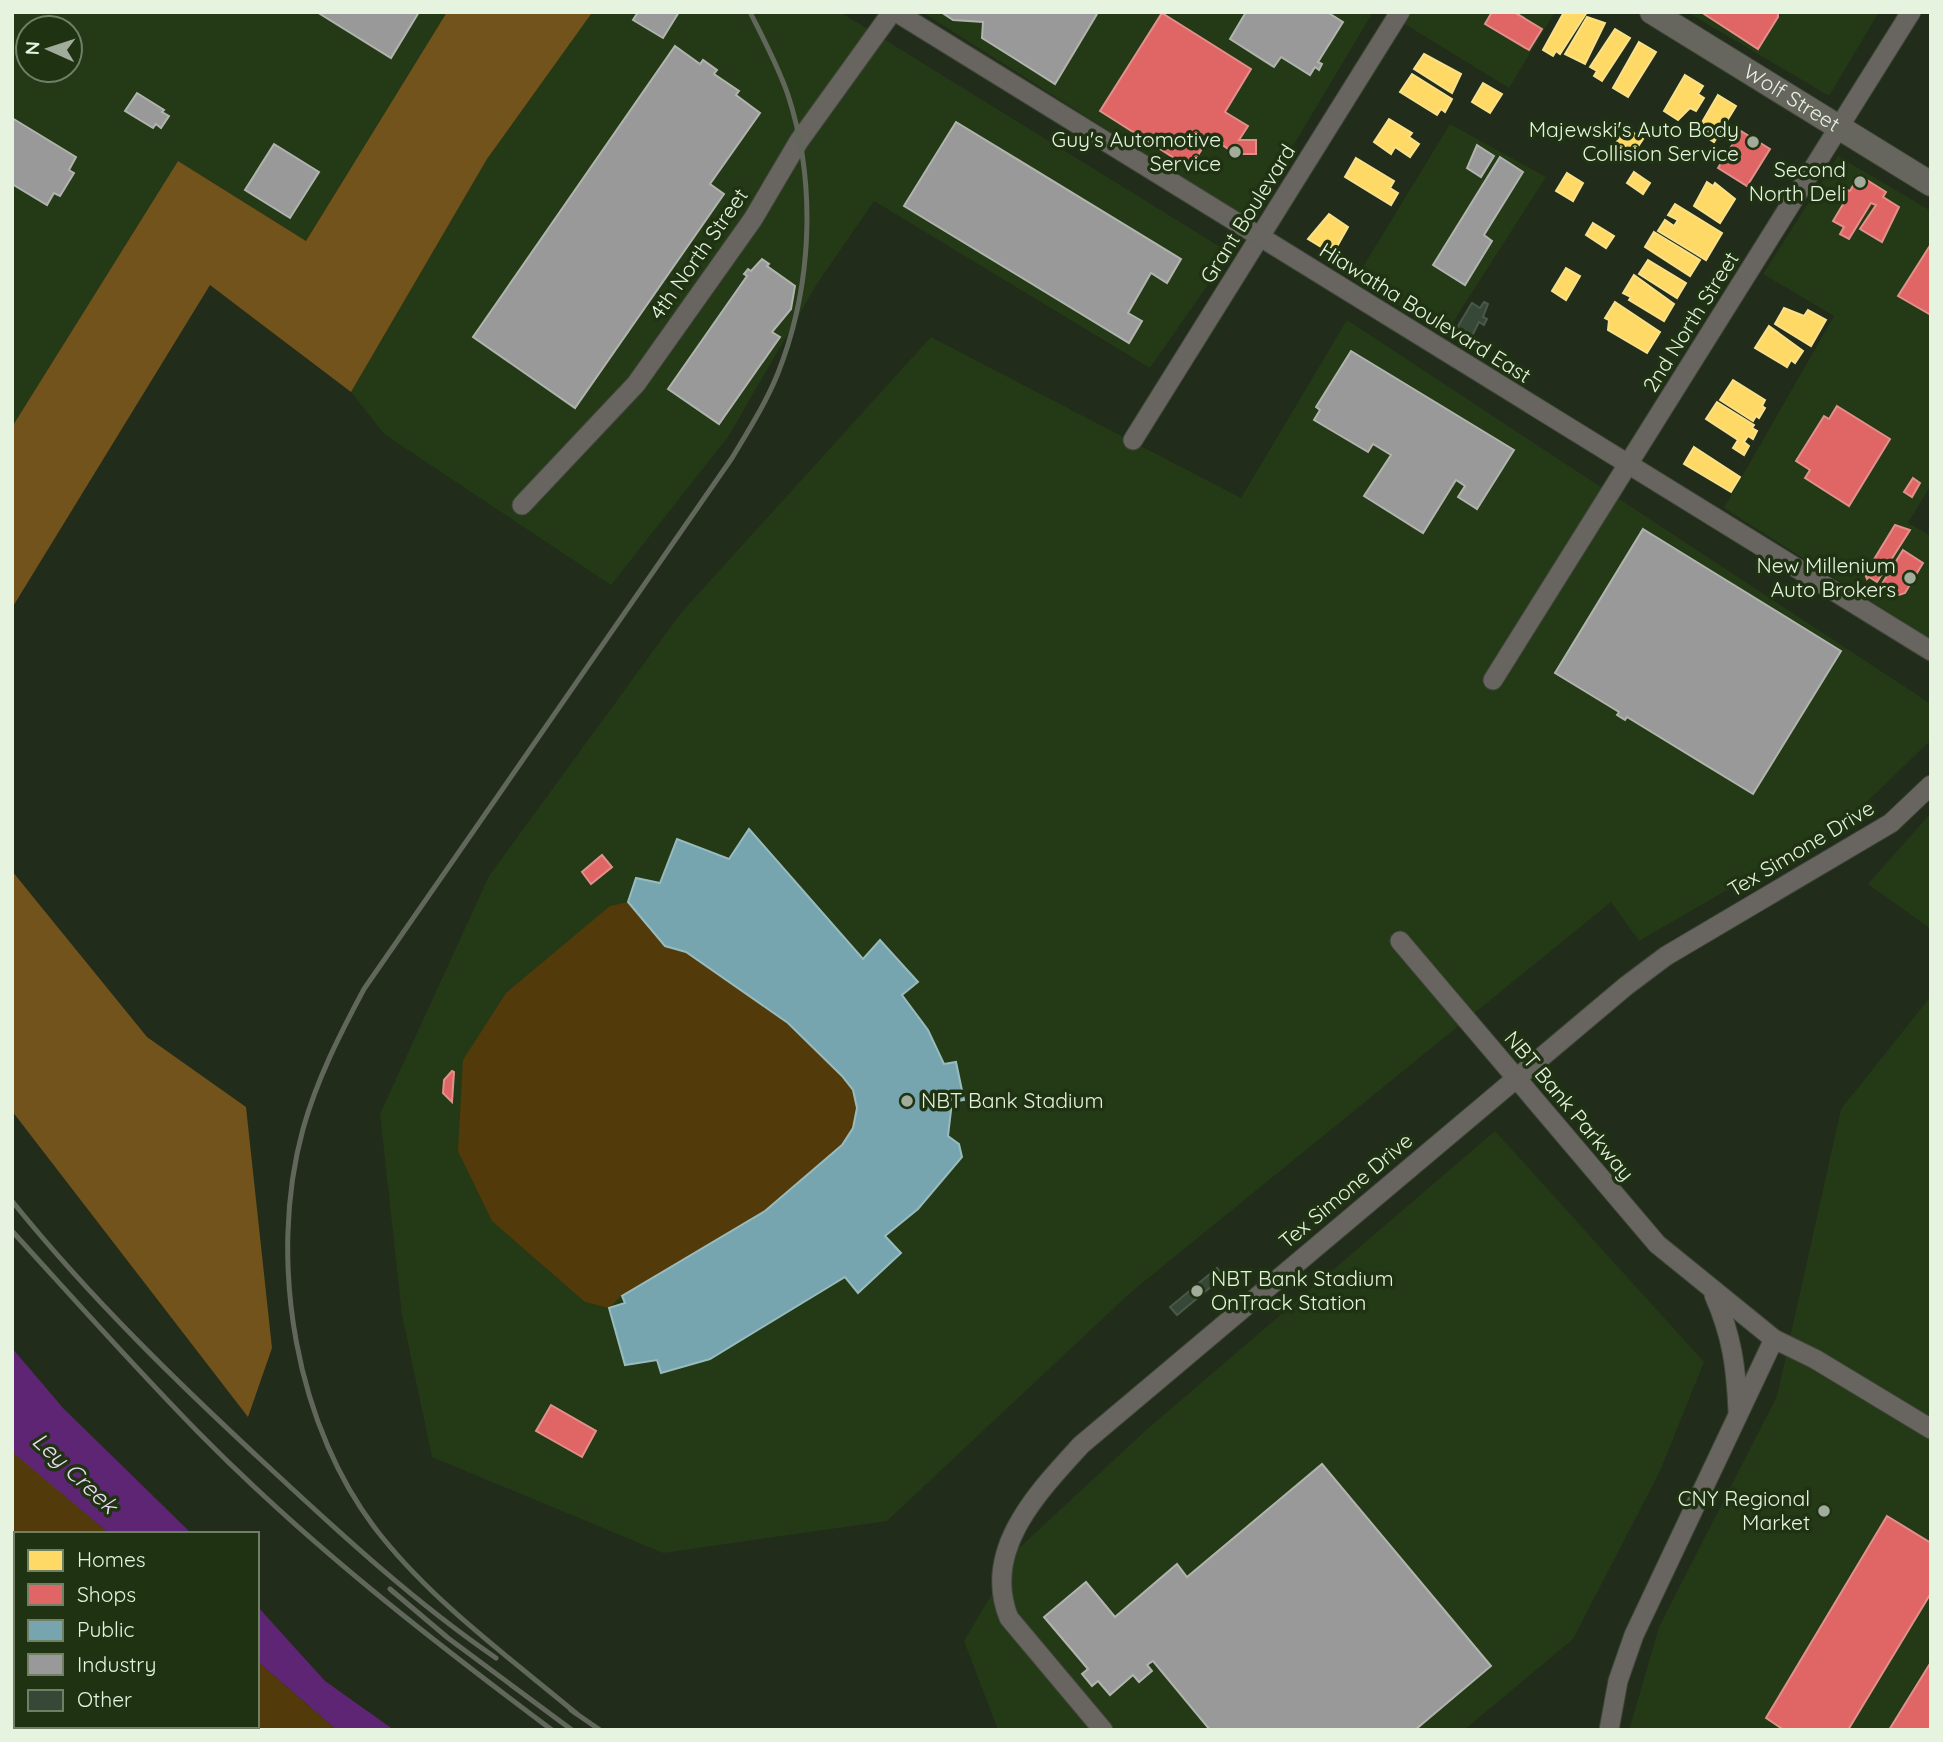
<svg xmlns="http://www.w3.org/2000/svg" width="1943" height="1742" font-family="Quicksand,sans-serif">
<rect width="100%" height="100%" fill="#212c1a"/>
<g fill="#243916" fill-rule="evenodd">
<path d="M12 12H447L306 241 178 161 12 427ZM28 28H70V70H28Z"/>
<path d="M592 12H840L1230 253 1150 368 874 201 817 284 728 437 611 585 384 434 351 392 487 159Z"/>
<path d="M922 12H1373L1249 220Z"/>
<path d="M1385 12H1555L1509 88Z"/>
<path d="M1687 12H1879L1829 96Z"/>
<path d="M1450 124 1546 177 1446 333 1355 280Z"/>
<path d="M1838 156 1931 211V485L1908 523 1931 536V639L1724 508 1834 316 1763 274Z"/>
<path d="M1347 320 1931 704V740L1848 820 1639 941 1611 902 1130 1293 887 1521 663 1553 432 1457 402 1315 380 1114 489 876 680 614 931 337 1241 498Z"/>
<path d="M1931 813V929L1868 884Z"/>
<path d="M1931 996V1730H1629L1659 1627 1777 1396 1841 1109Z"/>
<path d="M1495 1131 1704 1362 1660 1471 1573 1639 1464 1730H998L964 1641 1019 1548 1145 1431Z"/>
</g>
<g fill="#533a0a">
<path d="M628 902 665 946 686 952 788 1023 842 1076 853 1090 857 1108 853 1128 842 1145 765 1211 622 1295 609 1308 585 1302 492 1221 458 1151 463 1060 506 993 610 906Z"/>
<path d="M12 1450 110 1534H16V1726H257V1661L337 1730H12Z"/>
</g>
<g fill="#73531c">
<path d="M447 12 591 14 487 159 351 392 210 285 12 608V427L178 161 306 241Z"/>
<path d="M12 871 147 1037 246 1107 272 1348 248 1417 12 1111Z"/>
</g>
<g fill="#5f2575">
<path d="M12 1348 63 1408 192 1534H110L16 1455 12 1450Z"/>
<path d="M257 1606 325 1681 394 1730H337L257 1661Z"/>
</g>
<g fill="#ffd966" stroke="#f8e18a" stroke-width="2">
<path d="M1564 12H1587L1560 54 1556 51 1553 56 1543 50Z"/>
<path d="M1587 17 1605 23 1585 64 1565 54Z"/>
<path d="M1615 29 1630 38 1602 81 1594 76 1597 71 1590 67Z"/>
<path d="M1639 42 1656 52 1628 97 1613 88Z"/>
<path d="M1424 54 1461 74 1452 93 1414 69Z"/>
<path d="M1412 74 1452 99 1445 112 1441 109 1437 115 1400 92Z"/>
<path d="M1685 75 1703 86 1698 94 1704 98 1696 111 1690 108 1678 120 1664 111Z"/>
<path d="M1483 83 1502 94 1490 113 1472 102Z"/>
<path d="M1718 95 1736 106 1714 142 1697 131Z"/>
<path d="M1389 119 1412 133 1409 137 1419 144 1410 157 1395 147 1391 154 1374 142Z"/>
<path d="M1626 128 1643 139 1631 157 1614 146Z"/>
<path d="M1356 158 1394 181 1390 188 1398 193 1391 205 1345 177Z"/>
<path d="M1634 172 1650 183 1643 194 1627 183Z"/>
<path d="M1567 173 1583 183 1573 201 1556 191Z"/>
<path d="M1707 182 1713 186 1715 183 1735 199 1720 223 1694 206Z"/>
<path d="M1675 204 1722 233 1706 260 1658 231 1665 220 1674 226 1678 220 1668 215Z"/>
<path d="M1329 214 1348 227 1335 250 1329 246 1326 250 1308 239Z"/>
<path d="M1593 223 1614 236 1606 248 1586 235Z"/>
<path d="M1654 232 1700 260 1690 276 1645 247Z"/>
<path d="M1648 260 1686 283 1677 298 1639 274Z"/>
<path d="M1566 268 1580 276 1566 300 1552 291Z"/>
<path d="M1634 275 1674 304 1664 321 1629 300 1631 297 1623 293Z"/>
<path d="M1615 302 1660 332 1647 353 1608 330 1609 320 1605 318Z"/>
<path d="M1784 308 1804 316 1808 310 1826 320 1811 346 1775 324Z"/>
<path d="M1769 326 1803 351 1795 363 1791 360 1787 367 1755 348Z"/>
<path d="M1733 380 1765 400 1762 406 1765 408 1759 418 1756 416 1753 421 1720 400Z"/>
<path d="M1717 402 1754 425 1752 428 1757 431 1753 439 1748 436 1744 442 1749 446 1744 455 1733 448 1738 440 1706 419Z"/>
<path d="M1694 447 1740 477 1731 492 1684 464Z"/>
</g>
<g fill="#e06666" stroke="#e2908a" stroke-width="2">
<path d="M1492 12H1514L1542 29 1529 50 1485 24Z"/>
<path d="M1705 12H1778V17L1758 49 1704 14Z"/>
<path d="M1162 13 1251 69 1225 112 1248 126 1239 140H1256V154H1235L1210 136 1190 168 1100 111Z"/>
<path d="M1741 131 1770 149 1747 186 1718 168Z"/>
<path d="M1859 175 1886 192 1883 197 1899 207 1882 242 1860 229 1876 205 1871 203 1849 239 1840 234 1844 227 1833 221 1845 201 1836 195 1840 188 1850 191Z"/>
<path d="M1931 244V315L1898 296Z"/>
<path d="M1837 406 1890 439 1849 506 1805 478 1810 470 1796 461 1824 416 1829 419Z"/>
<path d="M1913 478 1920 483 1912 497 1904 492Z"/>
<path d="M1895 525 1910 530 1877 582 1869 577 1867 579 1865 574Z"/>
<path d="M1903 550 1923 563 1905 593 1899 595 1882 584Z"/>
<path d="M602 855 612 867 591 884 582 872Z"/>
<path d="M452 1071 454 1072 452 1102 443 1093 444 1080Z"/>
<path d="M551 1405 596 1431 582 1457 536 1431Z"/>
<path d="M1887 1516 1931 1543V1593L1848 1730H1784L1766 1718Z"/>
<path d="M1931 1662V1730H1889Z"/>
</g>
<path fill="#76a5af" stroke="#98bcbd" stroke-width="2" d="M749 829 863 959 880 940 918 982 902 995 928 1030 944 1064 956 1062 964 1100 952 1102 948 1136 959 1144 962 1157 918 1209 885 1236 901 1253 858 1293 845 1277 710 1359 661 1373 657 1360 625 1365 609 1308 625 1303 622 1296 765 1211 842 1145 853 1128 857 1108 853 1090 842 1076 788 1023 686 952 665 946 628 902 636 878 660 883 677 839 729 859Z"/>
<g fill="#999" stroke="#b0b4ae" stroke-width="2">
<path d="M317 12H419L391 58Z"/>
<path d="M638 12H679L663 38 633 20Z"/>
<path d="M941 12H1094L1097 14 1055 84 982 38 983 22 953 20Z"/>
<path d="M1246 12H1327L1343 22 1318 62 1322 64 1319 70 1315 67 1310 75 1281 57 1274 67 1230 39Z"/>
<path d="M675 46 700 64 703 60 717 70 714 74 739 91 736 95 760 113 710 184 724 194 575 408 473 337Z"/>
<path d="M137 93 164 110 162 112 169 116 161 128 156 124 153 128 125 111Z"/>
<path d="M12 118 76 157 69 170 74 173 60 196 54 193 47 205 12 184Z"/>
<path d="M956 122 1181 259 1167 283 1151 273 1128 313 1142 321 1129 343 904 206Z"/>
<path d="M274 144 319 172 290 218 245 190Z"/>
<path d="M1477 145 1494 156 1481 177 1467 168Z"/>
<path d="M1500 157 1523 172 1484 235 1492 241 1465 285 1433 265Z"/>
<path d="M762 259 769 264 767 266 795 286 791 309 772 332 780 337 719 424 668 389 747 276 744 274 748 269 751 271Z"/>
<path d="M1351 351 1514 450 1477 509 1458 497 1465 486 1456 480 1423 533 1364 496 1391 455 1373 444 1368 452 1314 420 1320 410 1316 407Z"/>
<path d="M1643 529 1841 651 1753 794 1627 717 1625 720 1617 715 1619 712 1555 673Z"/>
<path d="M1322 1464 1491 1666 1415 1730H1210L1153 1661 1147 1665 1152 1671 1139 1682 1133 1675 1110 1695 1098 1681 1092 1686 1082 1674 1088 1669 1044 1617 1086 1582 1115 1617 1177 1564 1187 1577Z"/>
</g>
<g fill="#364838" stroke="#4b574a" stroke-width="2">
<path d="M1484 302 1488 304 1483 317 1487 319 1484 325 1479 322 1470 340 1455 331 1472 303 1480 308Z"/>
<path d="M1217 1268 1224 1276 1177 1315 1170 1307Z"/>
</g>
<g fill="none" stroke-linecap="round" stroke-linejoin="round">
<g stroke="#3d4637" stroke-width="21">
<g id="minor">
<path d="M896 12 1931 651"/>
<path d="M1133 440 1400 12"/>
<path d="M522 505 636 384 753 219 799 141 892 12"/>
<path d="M1493 680 1911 12"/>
<path d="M1400 941 1657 1244 1774 1339 1815 1359 1931 1429"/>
<path d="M1714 1295C1732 1336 1736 1366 1738 1411"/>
<path d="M1103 1730 1009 1618C981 1550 1039 1491 1081 1445L1626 986 1666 956 1891 823 1931 785"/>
<path d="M1609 1730 1618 1681 1634 1635 1774 1339"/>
</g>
</g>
<g stroke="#3d4637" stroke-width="26">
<g id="major">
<path id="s1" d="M1652 12 1931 184"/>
</g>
</g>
<use href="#minor" stroke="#686560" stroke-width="19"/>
<use href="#major" stroke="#66665e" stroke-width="24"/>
<g stroke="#62675c" stroke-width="5">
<path d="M12 1201C90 1298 182 1387 273 1471 344 1537 416 1603 496 1658"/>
<path d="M12 1231C74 1299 135 1368 199 1433 307 1543 429 1638 552 1730"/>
<path d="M390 1589 448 1638 572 1730"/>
<path d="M571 1710 600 1730"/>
<path d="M577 1714C510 1658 437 1605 382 1537 295 1430 267 1260 303 1129 317 1079 340 1034 364 989L732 458C748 431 766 403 778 373 812 287 817 184 788 95 778 66 764 40 750 12"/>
</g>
</g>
<g fill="#a1ad9a" stroke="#1f3313" stroke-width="2.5">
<circle cx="1753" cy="142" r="7"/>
<circle cx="1235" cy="152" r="7"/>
<circle cx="1860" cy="182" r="7"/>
<circle cx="1910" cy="578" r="7"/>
<circle cx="907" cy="1101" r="7"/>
<circle cx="1197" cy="1291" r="7"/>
<circle cx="1824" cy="1511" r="7"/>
</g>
<g text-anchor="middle" stroke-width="7" stroke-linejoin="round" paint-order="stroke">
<g font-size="21" fill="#e6f3df" stroke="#1f3313">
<text dy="7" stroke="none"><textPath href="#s1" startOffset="164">Wolf Street</textPath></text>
<text transform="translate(1248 214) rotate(-58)" y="7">Grant Boulevard</text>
<text transform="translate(699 254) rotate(-55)" y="7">4th North Street</text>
<text transform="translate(1425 313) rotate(32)" y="7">Hiawatha Boulevard East</text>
<text transform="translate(1691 322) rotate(-58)" y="7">2nd North Street</text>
<text transform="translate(1801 849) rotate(-31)" y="7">Tex Simone Drive</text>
<text transform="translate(1569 1106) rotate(50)" y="7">NBT Bank Parkway</text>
<text transform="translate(1346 1191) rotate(-40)" y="7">Tex Simone Drive</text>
</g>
<g font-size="21" fill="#e6f3df" stroke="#1f3313" text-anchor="end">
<text x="1739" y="137">Majewski's Auto Body<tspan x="1739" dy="24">Collision Service</tspan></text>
<text x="1221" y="147">Guy's Automotive<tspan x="1221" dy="24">Service</tspan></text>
<text x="1846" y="177">Second<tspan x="1846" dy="24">North Deli</tspan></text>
<text x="1896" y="573">New Millenium<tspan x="1896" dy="24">Auto Brokers</tspan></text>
<text x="921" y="1108" text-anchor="start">NBT Bank Stadium</text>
<text x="1211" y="1286" text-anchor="start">NBT Bank Stadium<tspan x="1211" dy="24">OnTrack Station</tspan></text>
<text x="1810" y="1506">CNY Regional<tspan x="1810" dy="24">Market</tspan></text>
</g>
<g font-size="23" font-style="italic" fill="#eadaf2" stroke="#1f3313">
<text transform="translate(75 1473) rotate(43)" y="8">Ley Creek</text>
</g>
</g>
<rect width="1943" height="1742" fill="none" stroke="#e6f3df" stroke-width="28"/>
<rect x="14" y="1532" width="245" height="196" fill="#1f3313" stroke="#6f8065" stroke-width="2"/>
<rect x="28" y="1550" width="35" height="21" fill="#ffd966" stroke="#6f8065" stroke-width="2"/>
<text x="77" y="1567" font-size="21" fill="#e6f3df">Homes</text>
<rect x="28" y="1584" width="35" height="21" fill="#e06666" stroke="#6f8065" stroke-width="2"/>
<text x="77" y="1602" font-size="21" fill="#e6f3df">Shops</text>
<rect x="28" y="1620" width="35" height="21" fill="#76a5af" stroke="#6f8065" stroke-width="2"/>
<text x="77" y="1637" font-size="21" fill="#e6f3df">Public</text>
<rect x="28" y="1654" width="35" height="21" fill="#999999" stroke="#6f8065" stroke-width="2"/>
<text x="77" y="1672" font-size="21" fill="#e6f3df">Industry</text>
<rect x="28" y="1690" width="35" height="21" fill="#364838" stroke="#6f8065" stroke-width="2"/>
<text x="77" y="1707" font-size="21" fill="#e6f3df">Other</text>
<g transform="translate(49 49) rotate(273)"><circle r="33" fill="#1f3313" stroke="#6f8065" stroke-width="2"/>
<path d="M0-5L12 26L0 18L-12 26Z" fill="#a1ad9a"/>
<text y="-10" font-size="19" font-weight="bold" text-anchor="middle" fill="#e6f3df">N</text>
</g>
</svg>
